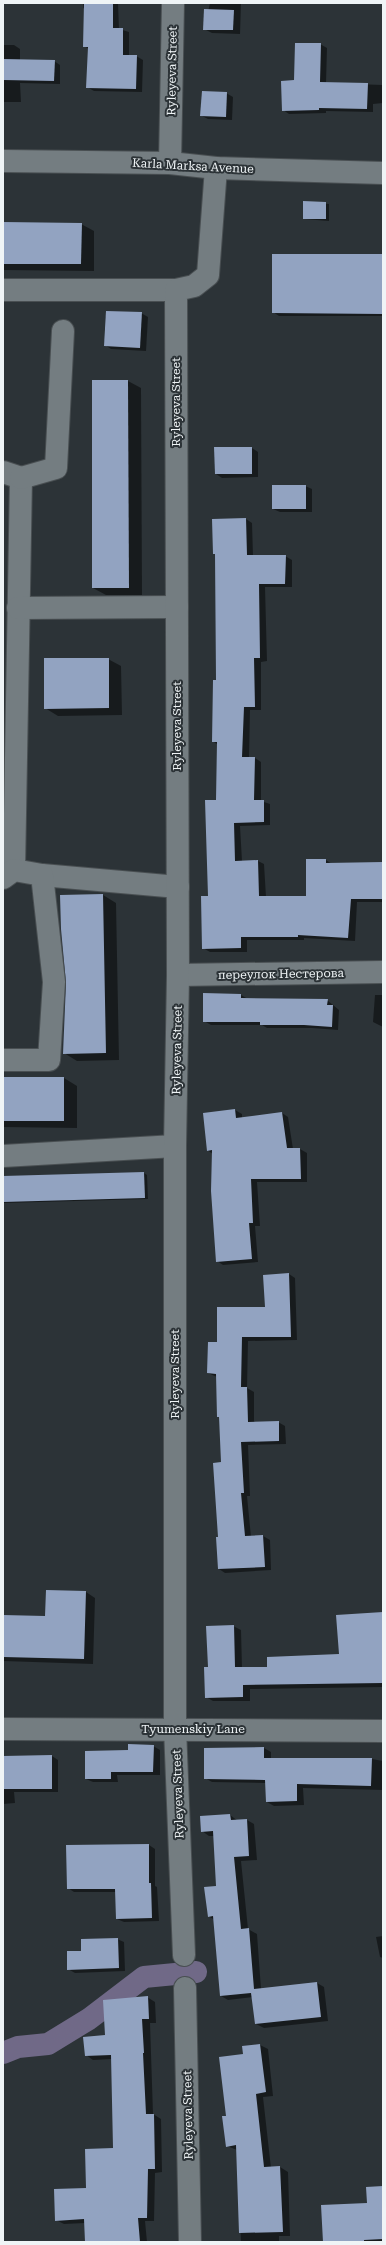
<svg xmlns="http://www.w3.org/2000/svg" width="386" height="2245" font-family="'Roboto Serif',serif">
<rect width="100%" height="100%" fill="#2c3337"/>
<g fill="#0007">
<path d="M83 3H118L119 29 129 32V56H136L143 60 142 92 94 91 87 87 89 49 84 46 85 9 83 8Z"/>
<path d="M210 3H241L240 34 212 33 204 29Z"/>
<path d="M320 44 327 48 326 83 383 85V103L373 104V112L326 111V113L289 114 283 110 295 81Z"/>
<path d="M3 45H14L20 49V60L54 61 60 65V84L20 83 21 102H3Z"/>
<path d="M226 93 233 97 232 120 208 119 202 116Z"/>
<path d="M304 202 329 204V221L304 219Z"/>
<path d="M3 223 81 224 94 231V271L3 270Z"/>
<path d="M383 255V316H279L273 312Z"/>
<path d="M141 313 148 317 146 351 111 349 105 345Z"/>
<path d="M93 381H128L141 388 142 595H106L93 588Z"/>
<path d="M252 448 258 452V477L222 478 216 474Z"/>
<path d="M305 486 312 489V512H280L273 509Z"/>
<path d="M246 519 252 523 253 556H285L292 560V587H265L267 661 261 662V710H250L249 758H255L261 762V801L270 804V825L240 826 242 861H258L264 864 266 897H307L326 860 332 864 383 863V902H357L355 941 304 938V940H247V952H210L203 948 217 801V744L214 742 217 681Z"/>
<path d="M108 659 121 666 122 715 58 716 45 708Z"/>
<path d="M103 895 116 903 119 1060 77 1061 64 1053Z"/>
<path d="M204 994 241 995 248 999 327 1000 339 1010 338 1030 312 1028H267L262 1025H211L204 1021Z"/>
<path d="M375 995H383V1027L373 1022Z"/>
<path d="M3 1078H64L77 1086V1128L3 1127Z"/>
<path d="M235 1110 242 1114V1119L282 1113 288 1117 293 1149H300L307 1153V1182H257L260 1226H255L258 1262 223 1265 217 1261 213 1154 207 1150Z"/>
<path d="M144 1173 147 1175 148 1199 3 1203V1177Z"/>
<path d="M289 1274 295 1278 297 1340 248 1341 247 1388 254 1392V1423L278 1422 285 1426 286 1444 248 1445 250 1496H247L251 1537 263 1536 270 1540 271 1570 225 1573 219 1569 222 1463 217 1377 208 1373 218 1343 266 1308Z"/>
<path d="M86 1592 95 1598 93 1664 3 1661V1616L46 1617Z"/>
<path d="M383 1613V1687L250 1689V1701H213L206 1697 209 1668 233 1626 241 1630 242 1668H268L340 1655Z"/>
<path d="M153 1746 160 1750V1775H117L118 1782H93L86 1779 129 1751Z"/>
<path d="M264 1748 271 1752V1759H372L383 1761V1790L303 1788 304 1805 274 1806 267 1802 266 1783 212 1782 205 1778Z"/>
<path d="M3 1756H52L58 1760V1792H14L15 1803 3 1804Z"/>
<path d="M230 1815 238 1821 247 1820 254 1824 257 1860 241 1861 248 1929 257 1934 261 1989 317 1983 324 1987 328 2021 264 2028 256 2024 253 1997 228 2000 221 1996 215 1920 208 1916 217 1887 214 1836H209L202 1831 201 1817Z"/>
<path d="M149 1845 155 1849V1886L157 1887 159 1921 124 1922 117 1919 116 1892H74L68 1888Z"/>
<path d="M383 1936V1958L380 1957 376 1937Z"/>
<path d="M117 1939 124 1942 125 1971 75 1973 68 1969 82 1952Z"/>
<path d="M147 1997 155 2002 156 2023H150L153 2114 161 2119 162 2172 155 2173 154 2221H145L147 2242H86L85 2223 64 2224 56 2220 87 2189 114 2149 112 2059 93 2060 86 2055Z"/>
<path d="M260 2045 268 2049 273 2096 263 2097 271 2168 280 2167 288 2172 290 2236H279V2242H241L237 2150 227 2146V2116L244 2055 243 2047Z"/>
<path d="M383 2187V2242H324L368 2204Z"/>
</g>
<g fill="none" stroke-linecap="round" stroke-linejoin="round">
<path stroke="#706987" stroke-width="22" d="M3 2053 18 2047 48 2044 89 2019 144 1977 196 1972"/>
</g>
<g fill="#92a3c1">
<path d="M84 3H113V28H123V55H137L136 89 86 88 88 47H83Z"/>
<path d="M204 9 234 10 233 30H203Z"/>
<path d="M295 43H321L320 82 368 83 367 109 319 108V110L282 111 281 81 294 80Z"/>
<path d="M3 59 55 60 54 81 3 80Z"/>
<path d="M202 91 227 92 226 117 200 116Z"/>
<path d="M303 201 326 202V219H303Z"/>
<path d="M3 222 82 223 81 264H3Z"/>
<path d="M272 254H383V314L272 313Z"/>
<path d="M106 311 142 312 140 348 104 346Z"/>
<path d="M92 380H128L129 588H92Z"/>
<path d="M214 447H252V474H215Z"/>
<rect x="272" y="485" width="34" height="24"/>
<path d="M246 518 247 555H286L285 584H259L260 658H254L255 707H244L242 757H255L254 800H264V822L234 823 235 861 258 860 259 896H306V859H326V863L383 862V899H351L348 938 298 935V937H241V948L202 949 201 896H208L205 800H216L217 742H212L213 680H216L215 554H213L212 519Z"/>
<path d="M44 658H109V708L44 709Z"/>
<path d="M103 894 106 1053 63 1054 66 983 61 929 60 895Z"/>
<path d="M203 993 241 994V998L328 999 327 1005H333L332 1027 304 1025H260V1022H203Z"/>
<rect x="3" y="1077" width="61" height="44"/>
<path d="M235 1109 236 1118 282 1112 287 1148H300L301 1179H251L253 1223H249L252 1259 216 1262 211 1191 212 1150 207 1151 203 1113Z"/>
<path d="M144 1172 145 1198 3 1202V1176Z"/>
<path d="M289 1273 291 1337H242L241 1387H247L248 1422 279 1421V1441L241 1442 244 1493H241L245 1536 263 1535 265 1567 218 1569 216 1537H218L213 1463 221 1462 219 1417H217L216 1374 207 1373 208 1342H217V1307H265L263 1275Z"/>
<path d="M46 1590 86 1591 84 1659 3 1657V1615L45 1616Z"/>
<path d="M383 1612V1683L243 1685V1697L205 1698 204 1667H208L206 1626 234 1625 235 1667H267V1657L339 1654 336 1615Z"/>
<path d="M128 1744 154 1745 153 1772H111V1779H85V1751L128 1750Z"/>
<path d="M264 1747V1758H372L371 1786 297 1784V1801L266 1802 265 1780 204 1779V1748Z"/>
<path d="M52 1755V1789H3V1756Z"/>
<path d="M230 1814 231 1820 247 1819 249 1856 234 1857 241 1929 249 1928 254 1989 317 1982 321 2017 255 2024 251 1993 220 1996 213 1916 208 1917 204 1887 216 1886 213 1831 201 1832 200 1816Z"/>
<path d="M149 1844V1883H151L152 1918 116 1919 115 1889H67L66 1845Z"/>
<path d="M118 1938 119 1968 67 1970V1951H81V1939Z"/>
<path d="M148 1996 149 2019H142L144 2053H143L146 2114H154L155 2169H148L147 2218H138L140 2242H85L84 2219 55 2221 54 2189 86 2188 85 2149 113 2148 111 2055 85 2056 83 2037 105 2035 103 2000Z"/>
<path d="M260 2044 266 2092 256 2094 264 2167 280 2166 283 2232 239 2233 236 2145 226 2147 222 2116H226L219 2057 243 2054 242 2046Z"/>
<path d="M383 2186V2239L364 2240V2242H323L321 2205 367 2203 366 2187Z"/>
</g>
<g fill="none" stroke-linecap="round" stroke-linejoin="round">
<g stroke="#494f52" stroke-width="24">
<g id="minor">
<path d="M3 161 170 163 216 168 383 173"/>
<path d="M170 163 173 3"/>
<path d="M3 290H176"/>
<path d="M3 472 21 478 14 870"/>
<path d="M21 478 56 468 63 331"/>
<path d="M18 608 177 607"/>
<path d="M42 875 178 887"/>
<path d="M3 878 14 870 42 875 54 982 49 1060H3"/>
<path d="M178 975 383 972"/>
<path d="M3 1156 175 1146"/>
<path d="M3 1729 383 1731"/>
<path d="M184 1955 175 1728V1146L178 975 176 290 194 286 208 275 216 168"/>
<path d="M185 1988 190 2242"/>
</g>
</g>
<use href="#minor" stroke="#747d81" stroke-width="22"/>
</g>
<g text-anchor="middle" stroke-width="4" stroke-linejoin="round" paint-order="stroke">
<g font-size="12" fill="#eff4f6" stroke="#2c3337">
<text transform="translate(172 71) rotate(-89)" y="4">Ryleyeva Street</text>
<text transform="translate(193 166) rotate(3)" y="4">Karla Marksa Avenue</text>
<text transform="translate(176 402) rotate(-90)" y="4">Ryleyeva Street</text>
<text transform="translate(177 726) rotate(-90)" y="4">Ryleyeva Street</text>
<text transform="translate(281 974) rotate(-1)" y="4">переулок Нестерова</text>
<text transform="translate(177 1050) rotate(-89)" y="4">Ryleyeva Street</text>
<text transform="translate(175 1374) rotate(-90)" y="4">Ryleyeva Street</text>
<text x="193" y="1733">Tyumenskiy Lane</text>
<text transform="translate(178 1794) rotate(-92)" y="4">Ryleyeva Street</text>
<text transform="translate(188 2115) rotate(-91)" y="4">Ryleyeva Street</text>
</g>
</g>
<rect width="386" height="2245" fill="none" stroke="#eff4f6" stroke-width="8"/>
</svg>
